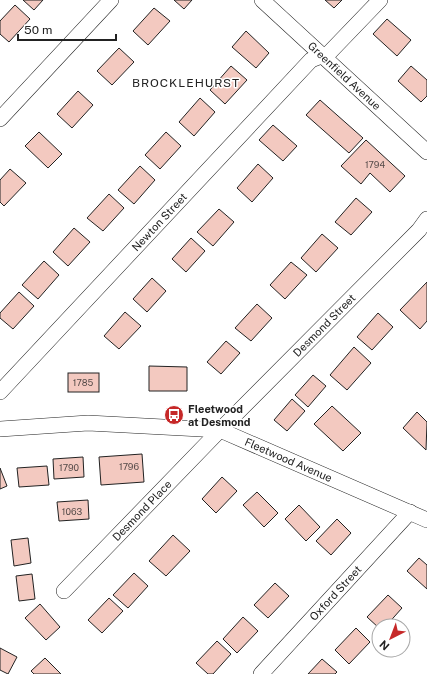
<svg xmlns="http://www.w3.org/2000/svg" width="427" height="674" font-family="'Public Sans',sans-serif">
<rect width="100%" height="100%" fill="#fff"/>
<g fill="#f3c9c0" stroke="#222">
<path d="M23 0H43L34 10Z"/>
<path d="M174 0H192L184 9Z"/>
<path d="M325 0H342L334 8Z"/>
<path d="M15 5 30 19 9 42 0 34V21Z"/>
<path d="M154 8 170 21 148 45 133 31Z"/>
<path d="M387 19 411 40 397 56 373 34Z"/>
<path d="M246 31 269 53 256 68 232 47Z"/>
<path d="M119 48 134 62 112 85 97 71Z"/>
<path d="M231 66 247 80 225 104 210 90Z"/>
<path d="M411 66 427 80V96L421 102 398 81Z"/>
<path d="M78 91 93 105 72 128 57 114Z"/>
<path d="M200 98 215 112 194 136 179 122Z"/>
<path d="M320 100 363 138 349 153 306 115Z"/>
<path d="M273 125 297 146 283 161 259 140Z"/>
<path d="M39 132 62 154 48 168 25 146Z"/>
<path d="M166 132 181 146 160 169 145 155Z"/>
<path d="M366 140 405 176 390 192 370 173 361 184 341 166Z"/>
<path d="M258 164 273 178 252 202 237 188Z"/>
<path d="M140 166 155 180 134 204 118 190Z"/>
<path d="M10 169 26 183 4 206 0 202V180Z"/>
<path d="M109 194 124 208 103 231 87 218Z"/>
<path d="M356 198 372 212 351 235 335 222Z"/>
<path d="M219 209 234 222 213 246 197 232Z"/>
<path d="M74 228 90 242 68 266 53 252Z"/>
<path d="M322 234 338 248 316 272 301 258Z"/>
<path d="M191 238 205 251 186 272 172 259Z"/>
<path d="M44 261 59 275 38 299 22 285Z"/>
<path d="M291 262 307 275 285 299 270 285Z"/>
<path d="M152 278 166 291 147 312 133 299Z"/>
<path d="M427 282V321L420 329 400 310Z"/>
<path d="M19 292 34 306 13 329 0 318V313Z"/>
<path d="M257 304 272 318 251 341 235 328Z"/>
<path d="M125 312 141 326 119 349 104 336Z"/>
<path d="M378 313 393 327 372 350 357 337Z"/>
<path d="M226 341 240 353 221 374 207 362Z"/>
<path d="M354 347 371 363 347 390 330 375Z"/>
<path d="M149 366 187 367V391H149Z"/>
<rect x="68" y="373" width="31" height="19"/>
<path d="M313 375 326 386 308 407 295 395Z"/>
<path d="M292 399 305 411 287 431 274 420Z"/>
<path d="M332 406 361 433 343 451 314 424Z"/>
<path d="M417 412 427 422 426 450 403 428Z"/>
<path d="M142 454 144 482 101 485 99 457Z"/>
<path d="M83 457 84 477 54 479 53 459Z"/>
<path d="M47 466 49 485 19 487 17 468Z"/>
<path d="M0 468 7 486 0 489Z"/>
<path d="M222 477 237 491 216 513 202 499Z"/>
<path d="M257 492 278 513 264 527 243 505Z"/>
<path d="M88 500 89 519 59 521 57 502Z"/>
<path d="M299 505 320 527 306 541 285 519Z"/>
<path d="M337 519 351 533 331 555 316 541Z"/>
<path d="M173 535 190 551 166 576 149 561Z"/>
<path d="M28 538 31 563 14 566 11 540Z"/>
<path d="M419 558 427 565V589L407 571Z"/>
<path d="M134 573 148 586 128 608 113 595Z"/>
<path d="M32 574 35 599 19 601 16 576Z"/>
<path d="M275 583 289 596 268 618 254 605Z"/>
<path d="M388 595 402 608 386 626H379V628L367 617Z"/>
<path d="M109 598 123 611 102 633 88 620Z"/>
<path d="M40 604 60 627 46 640 25 618Z"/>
<path d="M243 617 258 631 237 653 223 639Z"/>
<path d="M356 628 370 642 349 664 335 650Z"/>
<path d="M217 641 231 654 213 674H208L196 663Z"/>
<path d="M0 648 17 657 8 674 0 670Z"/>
<path d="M45 658 61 674H34L31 671Z"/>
<path d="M322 659 337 672 335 674H308Z"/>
</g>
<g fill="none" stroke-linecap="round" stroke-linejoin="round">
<g stroke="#222" stroke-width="16">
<g id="minor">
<path id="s1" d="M262 0 427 152"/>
<path d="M0 119 111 0"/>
<path id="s2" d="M0 392 311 60 329 53 380 0"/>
<path id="s3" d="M0 429 88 423 220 430 427 520"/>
<path id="s4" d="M64 591 220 430 419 230 427 219"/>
<path id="s5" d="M261 674 410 512"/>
</g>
</g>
<use href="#minor" stroke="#fff" stroke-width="15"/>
</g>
<defs>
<g id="bus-disc" transform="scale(1)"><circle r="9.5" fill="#c62828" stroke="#fff"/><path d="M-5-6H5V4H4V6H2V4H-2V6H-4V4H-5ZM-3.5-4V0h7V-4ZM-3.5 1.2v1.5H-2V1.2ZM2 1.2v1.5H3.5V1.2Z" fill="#fff"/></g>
</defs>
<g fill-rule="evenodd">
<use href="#bus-disc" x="174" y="415"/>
</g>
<g text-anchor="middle" stroke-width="3" stroke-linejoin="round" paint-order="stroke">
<g font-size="9" fill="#564c4a">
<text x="375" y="168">1794</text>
<text x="83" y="386">1785</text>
<text x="129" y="470">1796</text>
<text x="69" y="471">1790</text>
<text x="72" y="515">1063</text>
</g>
<g font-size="11" fill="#222" stroke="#fff">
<text dy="4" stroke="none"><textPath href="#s1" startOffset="112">Greenfield Avenue</textPath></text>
<text dy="4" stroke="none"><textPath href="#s2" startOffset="233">Newton Street</textPath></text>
<text dy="4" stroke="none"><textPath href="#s4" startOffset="372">Desmond Street</textPath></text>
<text dy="4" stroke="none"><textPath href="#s3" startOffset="295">Fleetwood Avenue</textPath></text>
<text dy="4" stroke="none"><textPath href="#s4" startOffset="112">Desmond Place</textPath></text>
<text dy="4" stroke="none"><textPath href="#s5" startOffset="110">Oxford Street</textPath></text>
</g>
<g font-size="11" font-weight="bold" fill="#222" stroke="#fff" text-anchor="start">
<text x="188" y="413">Fleetwood<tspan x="188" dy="13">at Desmond</tspan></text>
</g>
<g font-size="12" letter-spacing="1" fill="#222" stroke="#fff">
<text x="186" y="87">BROCKLEHURST</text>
</g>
</g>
<g transform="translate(391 638) rotate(222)"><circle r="19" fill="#ffffff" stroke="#a7a7a7"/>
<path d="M0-3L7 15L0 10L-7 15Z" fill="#c62828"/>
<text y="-6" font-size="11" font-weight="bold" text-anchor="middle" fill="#222222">N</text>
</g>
<path d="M18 34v6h98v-6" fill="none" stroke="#222222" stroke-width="2"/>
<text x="24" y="34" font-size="12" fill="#222222" stroke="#ffffff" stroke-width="3" paint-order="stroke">50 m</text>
</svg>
